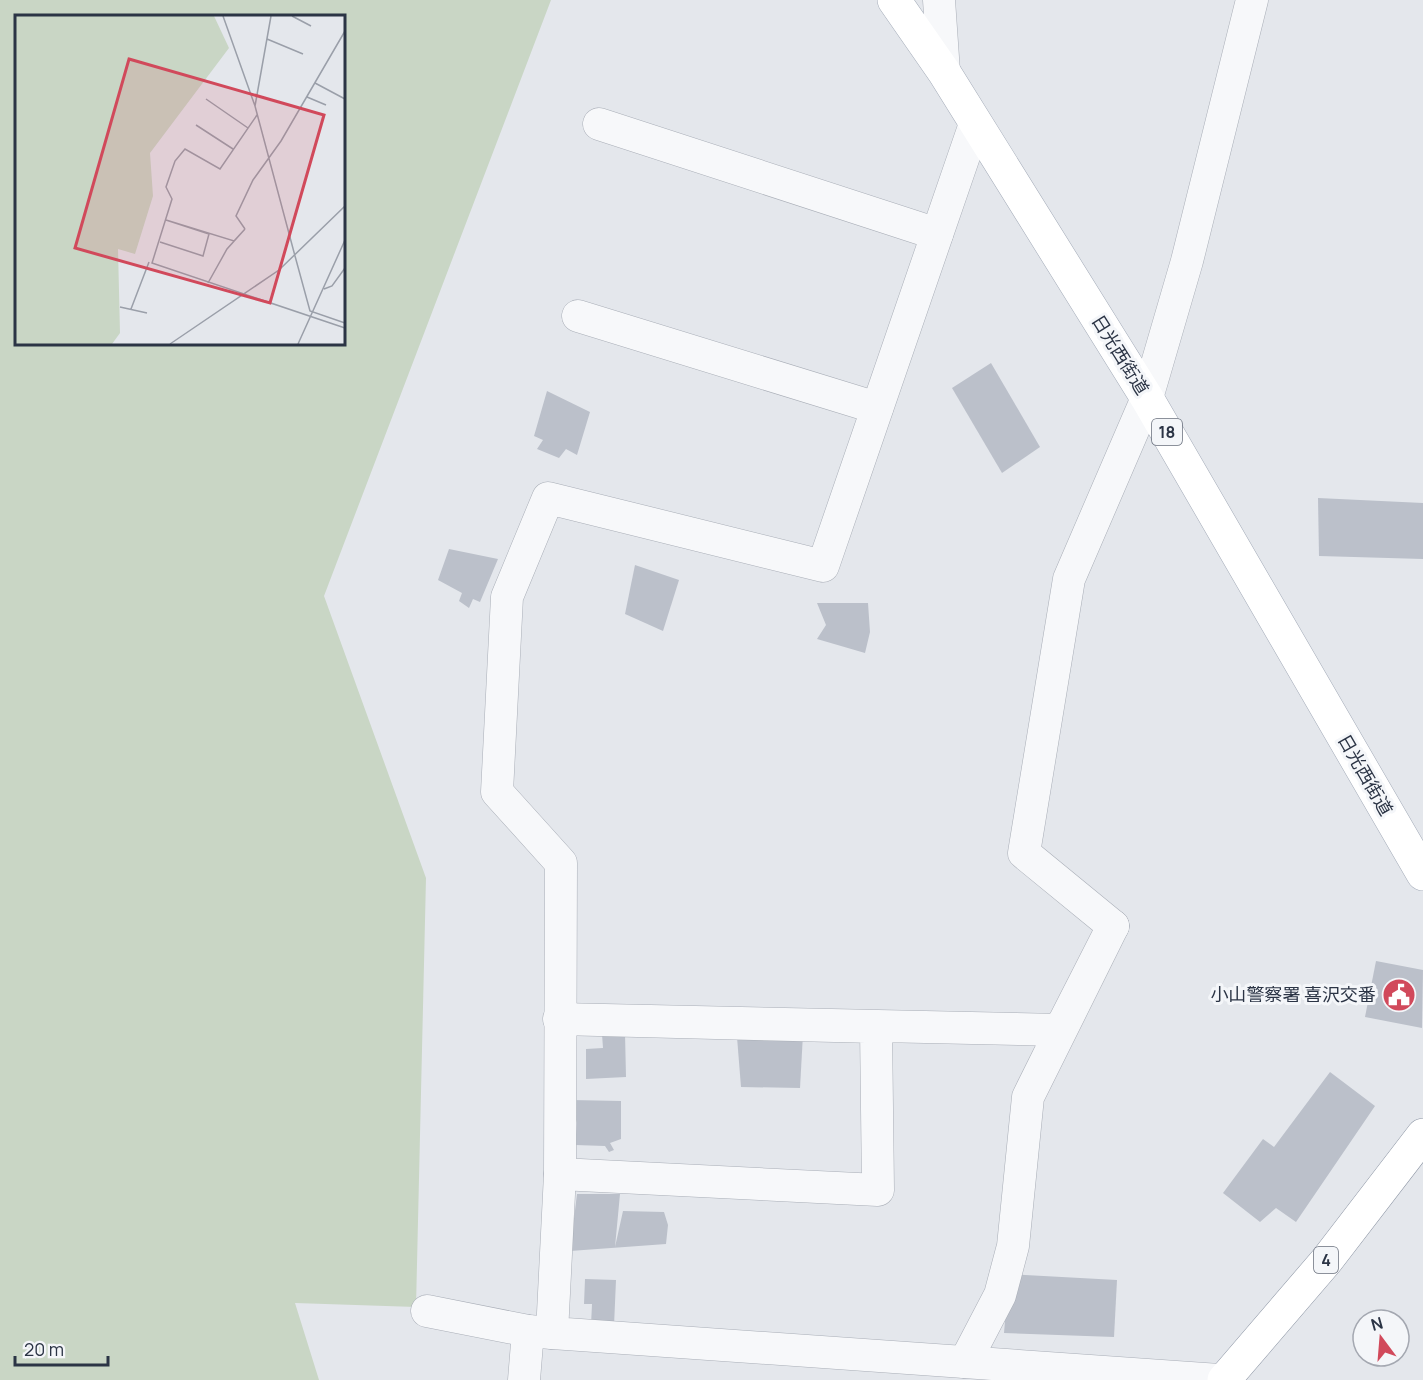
<svg xmlns="http://www.w3.org/2000/svg" width="1423" height="1380" font-family="Manrope,'Noto Sans JP',sans-serif">
<rect width="100%" height="100%" fill="#e4e7ec"/>
<path fill="#c9d6c5" fill-rule="evenodd" d="M0 0H551L324 596 426 878 416 1307 295 1303 319 1380H0ZM16 16H344V344H16Z"/>
<g fill="#bbc0ca">
<path d="M991 363 1040 447 1002 473 952 388Z"/>
<path d="M547 391 590 412 577 455 566 449 559 458 537 449 543 440 534 436Z"/>
<path d="M1318 498 1423 503V559L1319 556Z"/>
<path d="M449 549 498 559 480 602 473 599 469 608 459 601 462 593 438 580Z"/>
<path d="M635 565 679 580 663 631 625 614Z"/>
<path d="M817 603H868L870 632 865 653 817 639 826 625Z"/>
<path d="M1376 961 1423 970 1422 1028 1365 1017Z"/>
<path d="M625 1033 626 1077 586 1079V1049L603 1048 602 1034Z"/>
<path d="M803 1034 800 1088 741 1087 737 1037Z"/>
<path d="M1330 1072 1375 1106 1296 1222 1276 1208 1260 1222 1223 1193 1263 1139 1274 1147Z"/>
<path d="M571 1100 621 1101V1139L610 1143 614 1150 609 1152 605 1146 575 1145 577 1123Z"/>
<path d="M577 1194H620L615 1247 623 1211 664 1212 668 1225 666 1244 570 1251Z"/>
<path d="M1009 1274 1117 1280 1114 1337 1004 1333Z"/>
<path d="M585 1279 616 1280 614 1326 591 1325 592 1304H584Z"/>
</g>
<g fill="none" stroke-linecap="round" stroke-linejoin="round">
<g stroke="#a9aeb7" stroke-width="33">
<g id="street">
<path d="M939 0 944 72"/>
<path d="M599 124 937 234"/>
<path d="M975 124 823 566 548 498 507 597 497 792 561 863 560 1174 552 1333 1219 1380"/>
<path d="M578 316 877 408"/>
<path d="M1113 926 1024 853 1069 579 1147 398 1187 261 1252 0"/>
<path d="M560 1174 878 1190 876 1027 559 1019 1060 1030 1113 926 1028 1097 1013 1246 1000 1295 965 1362"/>
<path d="M427 1311 528 1331 552 1333"/>
<path d="M524 1380 528 1331"/>
</g>
</g>
<g stroke="#a3abb8" stroke-width="34">
<path id="primary" d="M894 0 944 72 1147 398 1423 874"/>
</g>
<g stroke="#8b94a3" stroke-width="34">
<path id="highway" d="M1224 1380 1327 1260 1423 1135"/>
</g>
<use href="#street" stroke="#f7f8fa" stroke-width="32"/>
<use href="#primary" stroke="#fff" stroke-width="33"/>
<use href="#highway" stroke="#fff" stroke-width="33"/>
</g>
<defs>
<g id="civic-disc" transform="scale(1.725)"><circle r="9.5" fill="#d1495b" stroke="#f4f6f9"/><path d="M-.6-6.5H3V-4.5H.6V-3L4-1V1h2V6H-6V1h2V-1L-.6-3ZM-1.2 2.5V6h2.4V2.5Z" fill="#fff"/></g>
</defs>
<g fill-rule="evenodd">
<use href="#civic-disc" x="1399" y="995"/>
</g>
<g text-anchor="middle" stroke-width="6" stroke-linejoin="round" paint-order="stroke">
<g fill="#f4f6f9" stroke="#676e7b" stroke-width="1.5">
<rect x="1152" y="419" width="30" height="26" rx="4.5"/>
<rect x="1314" y="1247" width="24" height="26" rx="4.5"/>
</g>
<g font-size="16" font-weight="bold" fill="#2b3445">
<text x="1167" y="438">18</text>
<text x="1326" y="1266">4</text>
</g>
<g font-size="18" fill="#2b3445" stroke="#f4f6f9">
<text transform="translate(1120 355) rotate(58)" y="6">日光西街道</text>
<text transform="translate(1365 775) rotate(60)" y="6">日光西街道</text>
</g>
<g font-size="18" fill="#2b3445" stroke="#f4f6f9" text-anchor="end">
<text x="1376" y="1001">小山警察署 喜沢交番</text>
</g>
</g>
<g transform="translate(15 15)">
<rect width="330" height="330" fill="#e4e7ec"/>
<path d="M0 1H199L214 33 135 138 138 181 120 239 103 234 105 318 97 329H0Z" fill="#c9d6c5"/>
<path fill="none" stroke="#9a9fa9" stroke-width="1.5" d="M208 1 240 91 280 241M277 1 296 11M252 24 288 39M300 68 330 84M292 82 311 90M191 84 233 113M240 91 256 1M242 100 205 154 170 134 160 146 151 172 157 184 137 248 330 313M181 110 218 134M230 214 221 201 238 165 266 126 330 16M145 227 188 241 194 219 151 205 219 226 230 214 212 234 193 268M280 241 295 296 330 308M309 274 317 271 330 253M105 292 132 298M116 294 134 247M155 329 264 255 330 191M283 329 330 225"/>
<path fill="#d1495b" fill-opacity="0.15" stroke="#d1495b" stroke-width="3" d="M114 44 309 100 255 288 60 233Z"/>
<rect width="330" height="330" fill="none" stroke="#2b3445" stroke-width="3"/>
</g>
<g transform="translate(1381 1338) rotate(344)"><circle r="28" fill="#f4f6f9" stroke="#a4a8b1" stroke-width="1.5"/>
<path d="M0-4.5L10 22L0 15L-10 22Z" fill="#d1495b"/>
<text y="-9" font-size="16" font-weight="bold" text-anchor="middle" fill="#2b3445">N</text>
</g>
<path d="M15 1356v9h93v-9" fill="none" stroke="#2b3445" stroke-width="3"/>
<text x="24" y="1356" font-size="18" fill="#2b3445" stroke="#f4f6f9" stroke-width="4.5" paint-order="stroke">20 m</text>
</svg>
